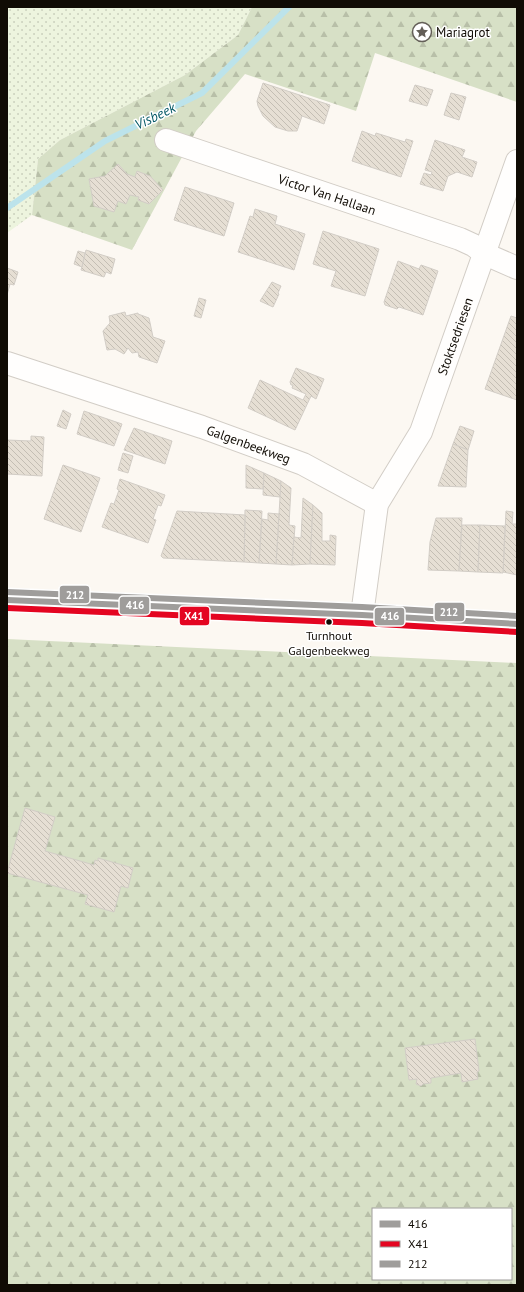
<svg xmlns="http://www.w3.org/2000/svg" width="524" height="1292" font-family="'PT Sans',sans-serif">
<defs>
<pattern id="grass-dots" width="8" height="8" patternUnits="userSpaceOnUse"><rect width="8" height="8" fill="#edf4de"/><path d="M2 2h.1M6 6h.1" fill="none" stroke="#cad0bd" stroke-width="1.8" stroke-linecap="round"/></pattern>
<pattern id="forest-firs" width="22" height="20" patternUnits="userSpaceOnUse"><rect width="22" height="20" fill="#d7e0c6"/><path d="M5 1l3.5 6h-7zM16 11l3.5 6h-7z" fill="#b8bfa8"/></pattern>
<pattern id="building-back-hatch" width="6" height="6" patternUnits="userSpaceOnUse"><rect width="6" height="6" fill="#e6dfd4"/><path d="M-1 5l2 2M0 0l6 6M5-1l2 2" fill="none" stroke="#c4beb4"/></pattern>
</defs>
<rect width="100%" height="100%" fill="#fcf8f2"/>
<path fill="url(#grass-dots)" d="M7 7H252L238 35 185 75 60 140 38 159 32 215 7 233Z"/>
<g fill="url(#forest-firs)" fill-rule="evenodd">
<path d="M252 7H517V102L375 53 356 111 245 74 196 131 132 250 32 215 38 159 60 140 185 75 238 35Z"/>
<path d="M7 639 517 663V1285H7ZM373 1209H511V1279H373Z"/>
</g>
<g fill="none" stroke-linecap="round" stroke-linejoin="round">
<path stroke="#bce3eb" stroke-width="6" d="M7 208 105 141 202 93 289 7"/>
</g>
<g fill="url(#building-back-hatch)" stroke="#d2cdc6">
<path d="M263 83 330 105 324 124 302 116 297 131H288L275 127 263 116 258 106 257 101Z"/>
<path d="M415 85 433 90 427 106 409 101Z"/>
<path d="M451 93 466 97 459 120 444 115Z"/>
<path d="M362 131 375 136 376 133 405 142 406 139 413 141 401 177 352 161Z"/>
<path d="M435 140 465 150 462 157 477 162 472 177 457 172 448 176 443 191 420 184 424 173 431 175 432 172 425 170Z"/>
<path d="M118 164 127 174 135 177 137 171 150 176 163 190 149 204 138 200 139 197 130 195 126 204 118 201 114 212 94 206 89 179 105 176Z"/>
<path d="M185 187 234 203 224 236 174 220Z"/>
<path d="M255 209 277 216 275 224 305 234 294 270 238 252 250 216 253 217Z"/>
<path d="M323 231 379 249 365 296 331 286 336 271 313 264Z"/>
<path d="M86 250 115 259 111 274 106 272 104 277 81 270Z"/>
<path d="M78 251 85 253 82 267 74 264Z"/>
<path d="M398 261 419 269 421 265 438 271 423 315 399 307 397 309 385 305 384 302Z"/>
<path d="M7 268 18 272 14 285 10 284 7 295Z"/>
<path d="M272 282 281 286 278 293 279 294 273 307 260 301Z"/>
<path d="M199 298 206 300 201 318 194 316Z"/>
<path d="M125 312 126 316 138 313V314L149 318 153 337 165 341 157 363 139 357 138 352 132 353 128 348 124 354 115 349 107 350 103 331 110 323 109 316Z"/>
<path d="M511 316 517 318V400L485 389Z"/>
<path d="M296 368 324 379 316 399 311 396 295 430 248 408 260 380 303 400 306 394 292 388 293 385H291L290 382Z"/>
<path d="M63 410 71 414 66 429 57 426Z"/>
<path d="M84 411 122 424 114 446 77 434Z"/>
<path d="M460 426 474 431 468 450 453 444Z"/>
<path d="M134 428 172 441 165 464 124 450Z"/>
<path d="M31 436 44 437 42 476 7 474V440L31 441Z"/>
<path d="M453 444 468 450 466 487 438 486Z"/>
<path d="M123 453 133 456 128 473 118 470Z"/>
<path d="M63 465 100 478 81 532 44 519Z"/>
<path d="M246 465 264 473 263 489 246 488Z"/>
<path d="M264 473 281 481 280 497 263 495Z"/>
<path d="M120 479 165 495 161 506 158 505 153 519 156 520 148 543 102 527 111 503 114 504 119 490 117 489Z"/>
<path d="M281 481 291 488 289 525 295 526 292 565 276 564Z"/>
<path d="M303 498 313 505 310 564 292 565 294 537 301 538Z"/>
<path d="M313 505 322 513V541H330V535L336 536 335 565 310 564Z"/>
<path d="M245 510 262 511 259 563 244 562Z"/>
<path d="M177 511 245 515 244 562 163 558 161 556Z"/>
<path d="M506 511 513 512 512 524H517V575L503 572Z"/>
<path d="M268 513 279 514 276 564 259 563 262 519 268 520Z"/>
<path d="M436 518H462L459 571 428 570 430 542Z"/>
<path d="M462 525H480L478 572 459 571Z"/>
<path d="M480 525 505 526 503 573 478 572Z"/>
<path d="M25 808 55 817 45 851 94 865 95 860 98 861V858L133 868 128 888 121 886 114 912 85 904 88 895 7 873Z"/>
<path d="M475 1039 479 1071 477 1072 478 1079 462 1082 461 1073 431 1078V1083L423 1084 421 1086 416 1084 417 1079 409 1080 405 1048Z"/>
</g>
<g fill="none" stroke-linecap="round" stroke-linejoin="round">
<g stroke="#d2cdc6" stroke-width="24">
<g id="minor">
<path id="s1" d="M166 140 460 239 473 245 485 254 517 268"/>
<path id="s2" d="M7 363 202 427 303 464 377 504"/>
<path id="s3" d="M362 615 377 504 421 432 517 161"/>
</g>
</g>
<g stroke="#d8d5d2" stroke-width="24">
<path id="major" d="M7 600 362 615 517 624"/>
</g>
<use href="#minor" stroke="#fffefd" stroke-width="22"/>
<use href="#major" stroke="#f1e8ea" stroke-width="22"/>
<g stroke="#fff" stroke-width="9">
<path id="bus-1" d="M7 600 362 615 517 624"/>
</g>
<g stroke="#fff" stroke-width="9">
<path id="bus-2" d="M7 608 362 623 517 632"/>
</g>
<g stroke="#fff" stroke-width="9">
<path id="bus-3" d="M7 592 362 607 517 616"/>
</g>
<use href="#bus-1" stroke="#9f9d9b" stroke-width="6"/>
<use href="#bus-2" stroke="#e40521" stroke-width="6"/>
<use href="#bus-3" stroke="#9f9d9b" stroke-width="6"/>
</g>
<defs>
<g id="sight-ring" transform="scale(1)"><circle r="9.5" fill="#fff" stroke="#635e57" stroke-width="1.5"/><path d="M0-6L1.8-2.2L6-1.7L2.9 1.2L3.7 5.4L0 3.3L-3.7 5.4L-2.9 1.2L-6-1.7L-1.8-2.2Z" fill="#635e57"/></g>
</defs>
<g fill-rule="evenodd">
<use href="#sight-ring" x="422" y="32"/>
</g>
<circle fill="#100b04" stroke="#fff" stroke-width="1.5" cx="329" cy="622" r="3.5"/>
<g text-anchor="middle" stroke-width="3" stroke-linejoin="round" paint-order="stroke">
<g font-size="12" fill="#100b04" stroke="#fff">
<text x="329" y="640">Turnhout<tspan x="329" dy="15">Galgenbeekweg</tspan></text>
</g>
<g font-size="13" fill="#100b04" stroke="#fff" text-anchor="start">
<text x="436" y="37">Mariagrot</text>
</g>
<g font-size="13" fill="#100b04" stroke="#fff">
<text dy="5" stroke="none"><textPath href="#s1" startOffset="170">Victor Van Hallaan</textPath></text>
<text dy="5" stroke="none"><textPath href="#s3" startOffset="298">Stoktsedriesen</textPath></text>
<text dy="5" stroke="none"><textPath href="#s2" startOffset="255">Galgenbeekweg</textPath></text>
</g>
<g font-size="14" font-style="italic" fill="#055967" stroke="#fff">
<text transform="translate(155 116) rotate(-26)" y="5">Visbeek</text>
</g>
</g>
<g stroke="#fff" stroke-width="1.5">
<rect x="59" y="585" width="31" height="19" rx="4" fill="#9f9d9b"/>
<rect x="119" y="596" width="31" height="19" rx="4" fill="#9f9d9b"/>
<rect x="434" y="602" width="31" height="20" rx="4" fill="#9f9d9b"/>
<rect x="179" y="606" width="31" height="20" rx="4" fill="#e40521"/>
<rect x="374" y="607" width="31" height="19" rx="4" fill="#9f9d9b"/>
</g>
<g font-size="11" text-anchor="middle" font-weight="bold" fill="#fff">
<text x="75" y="599">212</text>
<text x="135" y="609">416</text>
<text x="449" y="616">212</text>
<text x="194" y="620">X41</text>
<text x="390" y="620">416</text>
</g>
<rect width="524" height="1292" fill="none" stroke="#100b04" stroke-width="16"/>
<rect x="372" y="1208" width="140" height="72" fill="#ffffff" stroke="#9f9d9b"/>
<rect x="380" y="1221" width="20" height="6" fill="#9f9d9b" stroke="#9f9d9b"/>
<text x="408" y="1228" font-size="12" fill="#100b04">416</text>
<rect x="380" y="1241" width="20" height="6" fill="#e40521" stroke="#9f9d9b"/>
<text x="408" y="1248" font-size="12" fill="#100b04">X41</text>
<rect x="380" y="1261" width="20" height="6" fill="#9f9d9b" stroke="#9f9d9b"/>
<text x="408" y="1268" font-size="12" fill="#100b04">212</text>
</svg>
